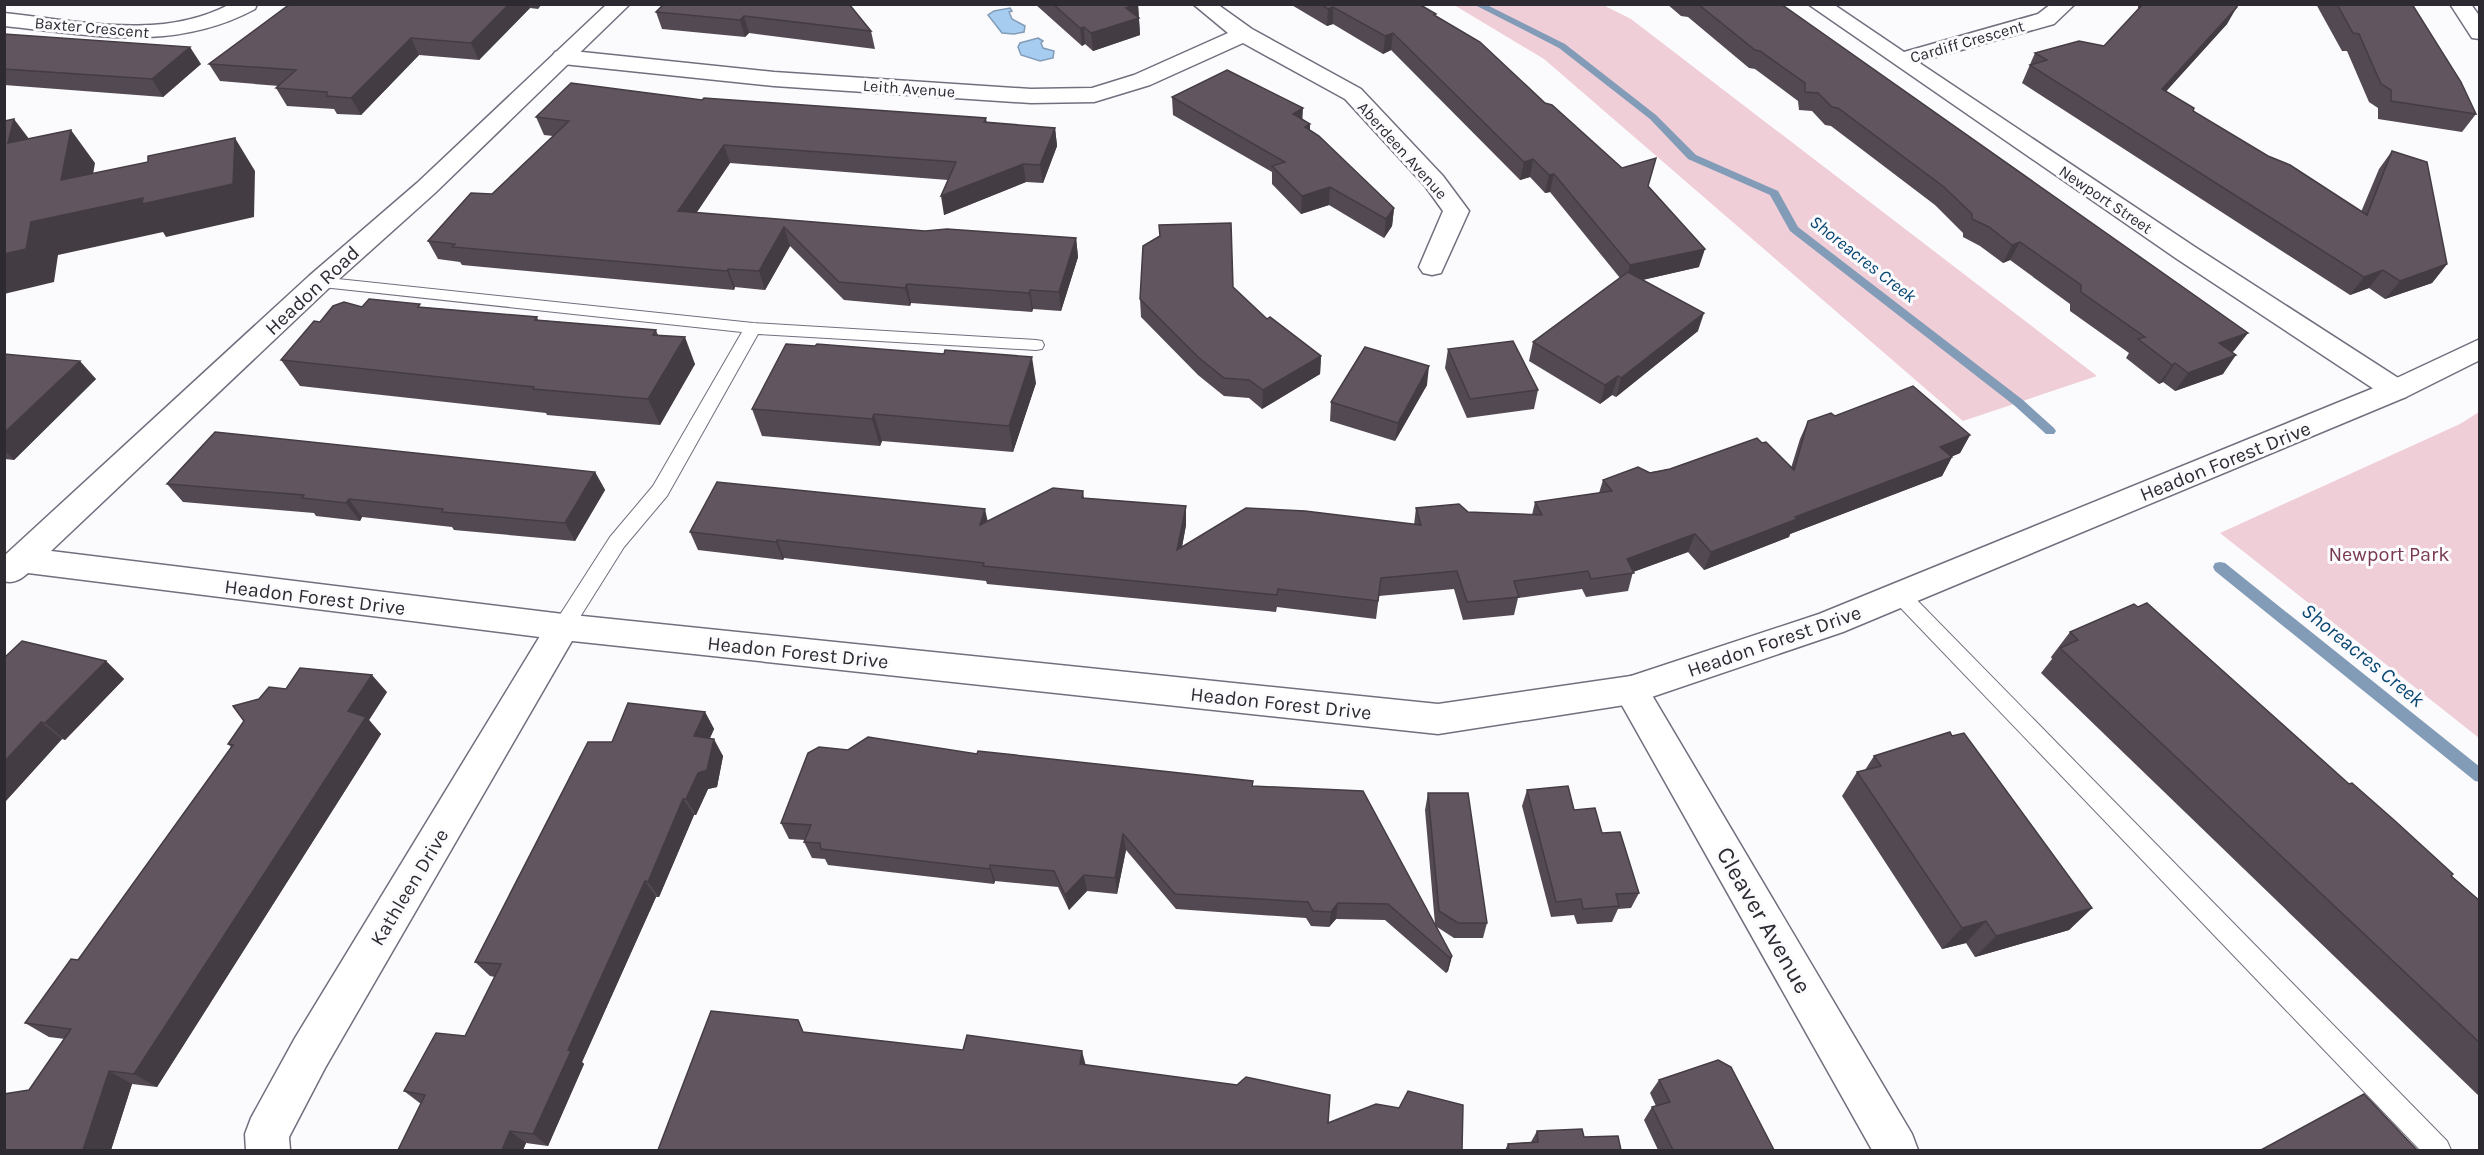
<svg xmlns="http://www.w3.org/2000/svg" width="2484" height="1155" font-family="Karla,sans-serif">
<rect width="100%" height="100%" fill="#fbfafd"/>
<g fill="#f0ced8">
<path d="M1454 5H1603L1631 19 2097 376 1963 421 1544 59Z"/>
<path d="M2479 412V738L2220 533 2460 424Z"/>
</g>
<g fill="#a6cdf0" stroke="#829cb7" stroke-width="1.5">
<path d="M1010 8 1012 11 1009 12 1012 19 1025 26 1024 32 1014 34 1002 33 988 15 994 11Z"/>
<path d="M1038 38 1043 41 1041 43 1043 48 1054 51 1053 58 1040 61 1021 55 1018 47 1020 43Z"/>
</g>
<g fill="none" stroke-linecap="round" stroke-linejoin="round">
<g fill="#829cb7" fill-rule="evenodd">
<path d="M1473 4H1485L1565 44 1656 115 1696 155 1778 191 1798 227 2023 400 2054 428 2056 431 2054 434H2046L2015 406 1790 231 1770 195 1688 159 1650 119 1559 48Z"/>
<path d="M2220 562 2225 563 2480 767V782L2475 781 2215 571 2213 567 2215 563Z"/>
</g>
<g stroke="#736e7d" stroke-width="2">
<g id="service">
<path d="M319 277 753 323 1036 340 1042 341 1044 345 1042 349 1036 350 758 334 667 496 624 547 570 633 563 635 556 633 553 627 556 621 610 537 653 486 742 332 313 286 311 282 313 278Z"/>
<path d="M1900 587 1907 590 2447 1141 2451 1150H2420L1893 600 1890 595 1893 590Z"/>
</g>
</g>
<g stroke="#736e7d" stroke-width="3">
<g id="minor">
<path d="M230 4H257L255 9C173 53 92 35 4 26V13C78 21 162 41 230 4Z"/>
<path d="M1193 4H1217L1252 29 1361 89 1443 176 1469 211 1441 273 1432 275 1423 273 1419 267 1443 211 1425 186 1345 99 1243 43 1150 85 1094 102 1031 103 774 86 563 64 555 62 552 57 555 52 563 50 774 72 1031 89 1092 88 1134 75 1228 33Z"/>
<path d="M1808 4H1833L1904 52 2038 14 2051 4H2075L2054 24 1918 62 2195 247 2406 383 2411 390 2406 397 2396 400 2386 397 2177 259Z"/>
<path d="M563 614 575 618 580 627 325 1068 289 1137 290 1150H246L245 1134 251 1118 295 1038 551 618Z"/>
<path d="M1631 676 1643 680 1912 1134 1918 1150H1872L1619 700 1613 690 1619 680Z"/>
</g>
</g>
<g stroke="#736e7d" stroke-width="3">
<g id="tertiary">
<path d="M607 4H630L435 193 329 288 51 551 563 614 1438 704 1631 676 1819 614 2386 383 2480 339V360L2406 397 1843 632 1631 704 1438 734 563 640 28 573C21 579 14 584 4 581V556L309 276 417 183Z"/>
<path d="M2450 4H2471L2480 17V39L2472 38Z"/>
</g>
</g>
<use href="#service" fill="#fff" fill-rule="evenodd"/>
<use href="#minor" fill="#fff" fill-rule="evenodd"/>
<use href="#tertiary" fill="#fff" fill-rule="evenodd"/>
</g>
<g fill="#534953">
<path d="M290 4H542L538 9 530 8 479 60 419 55 361 115 337 114 334 109 287 106 276 88 279 86 220 81 209 64Z"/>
<path d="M664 4 871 31 875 49 749 33 745 37 662 29 656 12Z"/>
<path d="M1035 4H1138L1140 35 1093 51 1085 44 1082 46Z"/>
<path d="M1290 4H1419L1436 17 1545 103 1622 168 1648 186 1699 267 1642 280 1698 331 1616 397 1612 395 1600 404 1529 361 1533 342 1620 278 1550 192 1545 193 1530 177 1520 180 1391 50 1383 54 1333 24 1327 26Z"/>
<path d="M1667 4H1781L2234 351 2232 352 2223 374 2175 391 2163 382 2159 384 2126 358 2129 353 2070 311V304L2010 260 2003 263 1980 246 1963 237V233L1935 205 1831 126 1825 125 1812 111 1799 110 1798 101 1755 69 1749 68 1688 17 1681 16Z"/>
<path d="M2138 4H2237L2227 24 2166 91 2193 111 2361 212 2379 169 2392 151 2447 264 2432 283 2385 299 2369 288 2350 295 2022 83 2035 53 2104 46 2138 10Z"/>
<path d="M2316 4H2412L2476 114 2462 132 2378 119V108L2369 102 2347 51H2342Z"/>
<path d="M4 34 201 64 163 97 4 85Z"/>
<path d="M1172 97 1302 119 1310 124V130L1394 208 1392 226 1384 238 1329 205 1301 214 1272 184V172L1173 115Z"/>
<path d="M702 100 986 118 987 123 1055 128 1057 146 1043 183 1026 182 944 215 948 180 730 163 696 213 925 231 1076 238 1078 257 1061 311 1033 309 1032 312 911 303 910 306 844 300 790 246 765 290 735 287 734 290 462 265 460 262 438 259 428 241 492 194 553 136 544 135 536 117Z"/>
<path d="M1233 287 1267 319 1321 356 1320 374 1262 409 1249 398 1224 396 1198 375 1141 317 1140 299Z"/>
<path d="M362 307H421L537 317 538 320 656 330 658 335 695 364 660 425 547 415 546 413 300 386 281 360 320 322Z"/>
<path d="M1448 349 1538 390 1534 409 1467 418 1445 368Z"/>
<path d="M4 354 96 379 14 460 4 459Z"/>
<path d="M1036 383 1013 452 882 441 880 446 762 436 752 409Z"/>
<path d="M1427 385 1395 441 1330 421 1331 402Z"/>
<path d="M1835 416 1970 435 1960 453 1951 457H1952L1942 476 1790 534 1789 537 1704 570 1688 552 1633 572 1628 591 1586 597 1582 589 1518 598 1514 615 1463 620 1454 589 1379 596 1376 619 1277 607 1276 612 987 584 986 581 784 558 783 560 698 550 690 532 988 521 1083 491 1084 498 1186 506V525L1182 547 1414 525 1416 508 1468 512 1532 515 1535 502 1599 493 1603 480 1670 469 1762 443 1791 468 1800 439 1808 421Z"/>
<path d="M595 472 605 490 575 541 454 530 452 527 362 517 360 521 316 516 314 513 183 502 167 484Z"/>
<path d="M2070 632 2452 876 2480 901V1097L2041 673 2052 659 2051 657Z"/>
<path d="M4 658 106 661 124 679 65 740 62 739 4 803Z"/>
<path d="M286 689 387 692 369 720 381 734 157 1087 132 1084 111 1150H4L29 1090 65 1039 49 1037 25 1023 78 960 231 747 228 744 259 699Z"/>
<path d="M705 712 714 729 710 738 723 756 717 787 708 789 696 815H694L659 897H656L582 1062 584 1064 548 1146 526 1143 523 1150H398L421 1104 404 1091 465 1036 495 977 490 976 475 962 612 742Z"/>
<path d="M848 750 977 754 1253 787 1435 924 1425 810 1428 793 1487 923 1483 938H1454L1437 927 1452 956 1448 971 1446 973 1385 920 1336 919 1329 927 1311 926 1306 918 1176 909 1126 850 1117 894 1087 891 1069 910 1058 887 995 881 994 884 828 865 825 859 812 858 804 842 805 840 789 839 781 823Z"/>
<path d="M1874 756 2092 908 2069 930 1975 957 1966 943 1942 949 1842 796 1857 772 1865 770Z"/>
<path d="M1527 790 1574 810 1602 833 1639 893 1631 908 1618 909 1612 922 1577 924 1574 915 1551 917 1522 806Z"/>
<path d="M1659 1080 1774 1150H1658L1644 1120 1652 1107 1656 1106 1650 1093Z"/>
<path d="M1537 1131 1584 1137 1621 1150H1505L1508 1144 1531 1142Z"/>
</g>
<g fill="#443c43">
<path d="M509 4H528L530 8 479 60 471 43Z"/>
<path d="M1136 4H1138L1140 35 1093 51 1091 33 1126 8Z"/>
<path d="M1333 7V24L1327 26 1328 9Z"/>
<path d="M2237 7 2227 24 2152 107 2162 89Z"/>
<path d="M744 16 749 33 745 37 740 20Z"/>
<path d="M1084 27 1085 44 1082 46 1080 28Z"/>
<path d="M1393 33 1391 50 1383 54 1385 36Z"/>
<path d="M411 38 419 55 361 115 351 98Z"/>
<path d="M190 47 201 64 163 97 152 79Z"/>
<path d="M1303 108 1302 127 1293 114Z"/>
<path d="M14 119 39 152 8 143Z"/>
<path d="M1310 124 1309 142 1305 127Z"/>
<path d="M1055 128 1057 146 1043 183 1040 165Z"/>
<path d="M71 130 95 163 87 210 235 138 255 171 254 217 166 237 163 232 58 255 54 282 4 294V254L61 180Z"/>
<path d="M724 145 730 163 685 230 678 211Z"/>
<path d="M1533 159 1530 177 1520 180 1524 162Z"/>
<path d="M1023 164 1026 182 944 215 941 196Z"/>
<path d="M1554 174 1550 192 1545 193 1549 175Z"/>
<path d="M1330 187 1329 205 1301 214 1302 196Z"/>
<path d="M1394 208 1392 226 1384 238 1386 219Z"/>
<path d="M784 227 790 246 765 290 759 271Z"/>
<path d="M1076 238 1078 257 1061 311 1059 292Z"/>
<path d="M2020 242 2010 260 2003 263 2012 245Z"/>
<path d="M1705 249 1699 267 1625 284 1630 265Z"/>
<path d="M2447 264 2432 283 2385 299 2400 281Z"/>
<path d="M728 269 735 287 734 290 727 271Z"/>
<path d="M2383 270 2369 288 2350 295 2364 277Z"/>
<path d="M907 284 911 303 910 306 905 288Z"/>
<path d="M1030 290 1033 309 1032 312 1029 293Z"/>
<path d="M1704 313 1698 331 1616 397 1621 378Z"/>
<path d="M2248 333 2234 351 2206 362 2219 343Z"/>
<path d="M685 337 695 364 660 425 648 399Z"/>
<path d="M2236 355 2223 374 2175 391 2188 373Z"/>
<path d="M1321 356 1320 374 1262 409 1263 390Z"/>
<path d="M1032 357 1036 383 1013 452 1009 426Z"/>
<path d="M80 361 96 379 14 460 4 450V433Z"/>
<path d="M2175 363 2163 382 2159 384 2172 365Z"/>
<path d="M1429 366 1427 385 1395 441 1398 423Z"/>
<path d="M1618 376 1612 395 1600 404 1605 385Z"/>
<path d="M874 414 882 441 880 446 872 419Z"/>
<path d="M1970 435 1960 453 1930 465 1940 447Z"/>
<path d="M1952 457 1942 476 1790 534 1789 537 1704 570 1711 552 1795 517Z"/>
<path d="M595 472 605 490 575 541 565 523Z"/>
<path d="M349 499 362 517 360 521 346 503Z"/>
<path d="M1186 506V525L1178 568 1177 550Z"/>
<path d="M985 509 989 527 980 525Z"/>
<path d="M1695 534 1688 552 1630 573 1627 559Z"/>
<path d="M777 540 784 558 783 560 776 542Z"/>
<path d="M106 661 124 679 65 740 45 723Z"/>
<path d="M372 675 387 692 369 720 381 734 157 1087 134 1074 348 711Z"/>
<path d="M705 712 714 729 703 753 694 736Z"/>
<path d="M41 722 62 739 4 803V762Z"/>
<path d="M714 739 723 756 717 787 708 789 696 815 686 799Z"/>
<path d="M683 799 694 815 659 897 648 882Z"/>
<path d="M1123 834 1126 850 1117 894 1115 878Z"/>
<path d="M990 865 995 881 994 884 990 869Z"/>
<path d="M1084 875 1087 891 1069 910 1065 895Z"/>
<path d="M645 881 656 897 582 1062 584 1064 548 1146 533 1134 568 1050Z"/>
<path d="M1338 903 1336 919 1329 927 1331 912Z"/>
<path d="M2092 908 2069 930 1975 957 1996 936Z"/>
<path d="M1986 921 1966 943 1942 949 1962 928Z"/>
<path d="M1452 956 1448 971 1446 973 1450 958Z"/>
<path d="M1082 1051 1086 1066 1080 1064Z"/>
<path d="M109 1071 132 1084 111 1150H83Z"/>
<path d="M510 1131 526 1143 523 1150H502Z"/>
</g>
<g fill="#615560" stroke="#443c43" stroke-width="1.5">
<path d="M290 4H509L471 43 411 38 351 98 327 96V92L276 88 296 70 209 64Z"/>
<path d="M664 4H849L871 31 744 16 740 20 656 12Z"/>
<path d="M1053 4H1136L1126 8 1139 18 1091 33 1084 27 1080 28Z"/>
<path d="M1321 4H1419L1436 14 1434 15 1480 42 1545 103 1552 105 1622 168 1656 158 1648 186 1705 249 1630 265 1554 174 1549 175 1533 159 1524 162 1393 33 1385 36 1333 7 1328 9Z"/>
<path d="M1698 4H1781L2248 333 2219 343 2236 355 2188 373 2175 363 2172 365 2138 339 2145 337 2081 292V285L2020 242 2012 245 1989 227 1972 219V214L1944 187 1838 108 1832 107 1818 93 1805 92V83L1760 51 1755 50Z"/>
<path d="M2143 4H2237V7L2162 89 2194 108 2193 111 2268 156 2290 165 2367 215 2392 151 2427 162 2447 264 2400 281 2383 270 2364 277 2030 65 2047 60 2035 53 2079 41 2104 46Z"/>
<path d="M2337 4H2412L2461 82 2476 114 2391 101V90L2381 84 2359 34 2353 33Z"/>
<path d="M4 34 190 47 152 79 4 69Z"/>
<path d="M1227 70 1303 108 1293 114 1310 124 1305 127 1319 136 1394 208 1386 219 1330 187 1302 196 1272 166 1285 162 1172 97Z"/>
<path d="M571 83 702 100 704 98 986 118 984 122 1055 128 1040 165 1023 164 941 196 956 162 724 145 678 211 925 231 947 229 1076 238 1059 292 1030 290 1029 293 907 284 905 288 839 282 784 227 759 271 728 269 727 271 452 247 455 244 428 241 471 193 492 194 569 121 536 117Z"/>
<path d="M14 119 8 143 71 130 61 180 148 162V156L235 138 233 184 142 204 143 198 31 222 26 249 4 254V121Z"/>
<path d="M1231 223 1233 287 1267 319 1270 317 1321 356 1263 390 1249 380 1224 378 1198 357 1140 299 1143 246 1160 236 1159 225Z"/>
<path d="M1628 272 1704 313 1621 378 1618 376 1605 385 1533 342Z"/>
<path d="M369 299 420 304 418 307 537 317 535 320 656 330 653 335 685 337 648 399 533 389 534 387 281 360 314 321 320 322 333 306 344 302 362 307Z"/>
<path d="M1513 341 1538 390 1470 399 1448 349Z"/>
<path d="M786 344 815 346 817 344 944 354 945 350 1032 357 1009 426 874 414 872 419 752 409Z"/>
<path d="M1365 347 1429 366 1398 423 1331 402Z"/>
<path d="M4 354 80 361 4 433Z"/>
<path d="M1913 386 1970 435 1940 447 1952 457 1795 517 1797 519 1711 552 1695 534 1627 559 1634 573 1591 579 1588 571 1514 581 1519 597 1467 602 1457 571 1381 578 1378 601 1278 589 1277 595 983 566 984 563 777 540 776 542 690 532 717 482 985 509 980 525 1053 488 1083 491 1082 498 1186 506 1177 550 1246 508 1305 511 1421 525 1416 508 1459 504 1468 512 1542 515 1535 502 1612 491 1603 480 1638 467 1650 473 1670 469 1757 438 1762 443 1766 442 1794 470 1808 421 1831 413 1835 416Z"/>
<path d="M215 432 595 472 565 523 442 512 443 509 349 499 346 503 302 498 304 495 167 484Z"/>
<path d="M2147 603 2349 784 2352 783 2394 820 2453 874 2451 876 2480 901V1043L2060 648 2078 640 2070 632 2134 604 2138 607Z"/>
<path d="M22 641 106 661 45 723 41 722 4 762V658Z"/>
<path d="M300 668 372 675 348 711 366 717 134 1074 109 1071 83 1150H4V1094L29 1090 71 1029 25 1023 71 959 78 960 233 745 228 744 244 721 233 706 259 699 269 687 286 689Z"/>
<path d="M628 703 705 712 694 736 714 739 707 770 698 773 686 799H683L648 882 645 881 568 1050 571 1051 533 1134 510 1131 502 1150H398L425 1095 404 1091 436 1033 465 1036 501 964 475 962 588 742H612Z"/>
<path d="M1950 732 1952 736 1964 733 2092 908 1996 936 1986 921 1962 928 1857 772 1881 766 1874 756Z"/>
<path d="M868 737 977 754 978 751 1253 781 1252 786 1363 791 1452 956 1450 958 1388 904 1338 903 1331 912 1313 911 1308 902 1175 894 1123 834 1115 878 1084 875 1065 895 1054 871 990 865V869L821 849 820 843 804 842 811 825 781 823 808 753 819 747 848 750Z"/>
<path d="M1568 786 1574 810 1595 808 1602 833 1620 832 1639 893 1616 894 1619 906 1583 909 1581 899 1556 902 1527 790Z"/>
<path d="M1428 793H1468L1487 923H1458L1439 911Z"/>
<path d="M711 1011 798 1020 803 1032 963 1050 967 1035 1082 1051 1080 1064 1237 1085 1246 1077 1330 1095 1328 1123 1376 1104 1399 1108 1408 1091 1463 1105 1462 1150H658Z"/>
<path d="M1718 1060 1731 1067 1774 1150H1673L1652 1107 1670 1102 1659 1080Z"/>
<path d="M2364 1094 2417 1150H2261Z"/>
<path d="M1582 1129 1584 1137 1618 1136 1621 1150H1509L1508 1144 1538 1142 1537 1131Z"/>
</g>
<g text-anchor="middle" stroke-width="6" stroke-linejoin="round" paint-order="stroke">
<g font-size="16" fill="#2d2b31" stroke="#fbfafd">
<text transform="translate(92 27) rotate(5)" y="6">Baxter Crescent</text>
<text transform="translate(1967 41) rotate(-16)" y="6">Cardiff Crescent</text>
<text transform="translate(909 88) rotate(4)" y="6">Leith Avenue</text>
<text transform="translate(1403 150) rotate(48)" y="6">Aberdeen Avenue</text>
<text transform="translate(2106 199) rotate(34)" y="6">Newport Street</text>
</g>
<g font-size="18" font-style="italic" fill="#074772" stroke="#fbfafd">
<text transform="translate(1863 259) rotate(38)" y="6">Shoreacres Creek</text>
</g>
<g font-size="20" fill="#2d2b31" stroke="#fbfafd">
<text transform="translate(312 290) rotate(-43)" y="7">Headon Road</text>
<text transform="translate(2225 461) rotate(-22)" y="7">Headon Forest Drive</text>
<text transform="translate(315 597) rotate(7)" y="7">Headon Forest Drive</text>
<text transform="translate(1774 641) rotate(-19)" y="7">Headon Forest Drive</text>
<text transform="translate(798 652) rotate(6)" y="7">Headon Forest Drive</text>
<text transform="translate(1281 703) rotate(6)" y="7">Headon Forest Drive</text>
<text transform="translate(409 887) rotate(-59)" y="7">Kathleen Drive</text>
</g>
<g font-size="20" fill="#783850" stroke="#fbfafd">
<text x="2389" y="561">Newport Park</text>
</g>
<g font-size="21" font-style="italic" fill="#074772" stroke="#fbfafd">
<text transform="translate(2363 655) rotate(39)" y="7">Shoreacres Creek</text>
</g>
<g font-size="24" fill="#2d2b31" stroke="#fbfafd">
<text transform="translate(1764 920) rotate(60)" y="8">Cleaver Avenue</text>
</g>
</g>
<rect width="2484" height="1155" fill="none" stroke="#2d2b31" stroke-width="12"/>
</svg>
